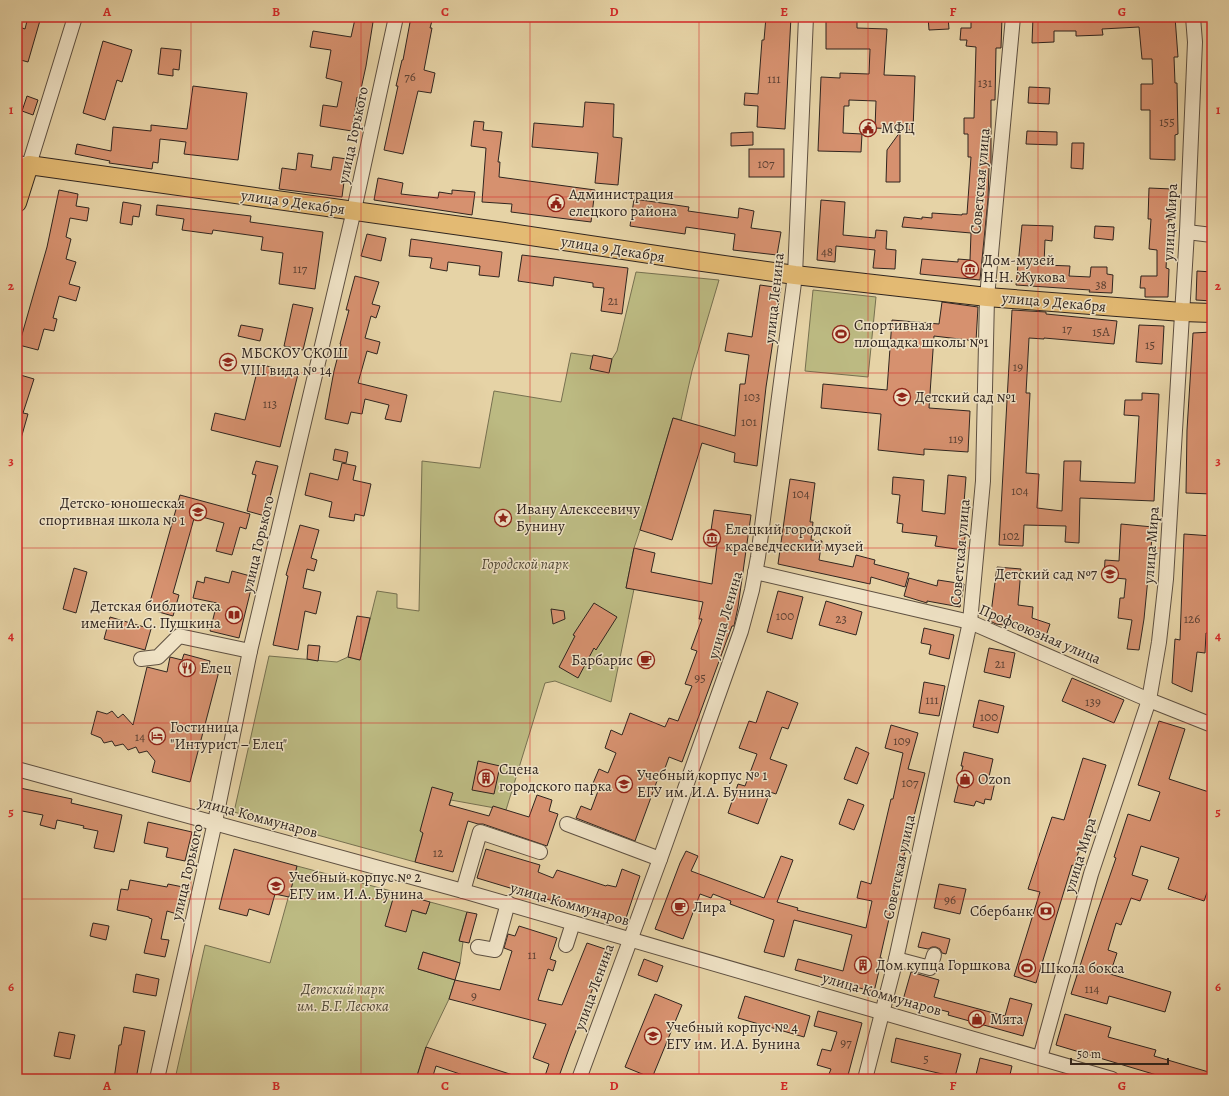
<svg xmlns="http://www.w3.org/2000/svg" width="1229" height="1096" font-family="Alegreya,serif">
<rect width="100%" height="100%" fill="#e6d3a6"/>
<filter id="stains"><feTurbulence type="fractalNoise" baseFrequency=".005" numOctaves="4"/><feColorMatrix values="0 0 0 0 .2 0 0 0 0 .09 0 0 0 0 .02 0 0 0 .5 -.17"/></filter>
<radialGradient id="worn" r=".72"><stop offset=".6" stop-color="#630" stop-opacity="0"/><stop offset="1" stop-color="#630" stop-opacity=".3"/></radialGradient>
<g fill="#bcba82" stroke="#767050">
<path d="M636 272 719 280 692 371 681 420 673 418 640 530 634 548 626 588 634 589 611 702 555 681 545 683 506 810 451 800 440 837 423 833 415 862 234 812 269 656 337 662 348 657 360 660 377 591 397 594V608L419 611 422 461 480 468 494 391 561 402 571 353 612 359 617 351Z"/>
<path d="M813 290 876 297 868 377 805 371Z"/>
<path d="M297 866 395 892 386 926 413 905 419 907 418 912 426 914 430 902 467 912 459 940 463 942 460 963 423 952 418 969 455 980 449 999 426 1047 416 1079H175L205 945 270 963Z"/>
</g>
<g fill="#d6916f" stroke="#30251f">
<path d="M28 17H41L28 62 17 59V26L25 29Z"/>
<path d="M411 17H433L430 28H432L424 70 435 73 431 93 418 91 403 154 384 150 398 86H396L402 60H403Z"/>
<path d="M766 17H791L785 129 757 127 758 106 744 105 745 93 758 94 762 40H764Z"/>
<path d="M826 17H857V28L887 29 884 75 915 76 913 130 875 128 876 101 849 100V106H844L843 133 862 134 861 152 818 151 821 77 840 78V73L869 74 870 49H826Z"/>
<path d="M928 17H948L949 29 929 30Z"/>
<path d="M971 17H1002L1001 48H996L995 100H991V166L989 168 988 199 980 280 920 274 922 259 958 262V259L970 260 971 233 902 227 904 217 922 219V217L932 218V213L962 215V214H967L971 157H968V134H964V118H974L976 47 966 46 967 40H960L961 28H971Z"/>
<path d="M1033 17H1175L1178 57H1174L1175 83H1177L1178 134 1175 135V160L1150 159V110H1141V84H1153L1152 59H1142L1139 27 1102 29 1103 35 1076 36V31H1054V42L1032 43Z"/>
<path d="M355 19 373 22 366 66 359 98 357 97 352 131 320 126 323 105 337 107 342 82 326 78 331 50 310 47 313 31 351 37Z"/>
<path d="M103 41 132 50 122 82 117 80 105 120 83 113Z"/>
<path d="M161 48 181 50 179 70 173 69V76L158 74Z"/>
<path d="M193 86 247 93 238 160 184 154 186 142 160 139 158 163 153 162 152 169 109 163 110 161 75 154 77 144 111 151 113 127 151 131V125L187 129Z"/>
<path d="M1029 87 1050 88 1049 104 1028 103Z"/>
<path d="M27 96 38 100 33 115 22 111Z"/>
<path d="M585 102 614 104 613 137 622 138 618 185 595 183 598 153 532 147 534 123 583 127Z"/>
<path d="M474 121 484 122 483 130 502 132 498 162H500L499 177 595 190 591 222 511 212 512 204 482 202 486 148 471 146Z"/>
<path d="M1027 131 1057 132V145L1026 144Z"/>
<path d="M753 132V145L731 146V133Z"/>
<path d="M900 132V182H886L887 150Z"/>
<path d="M1072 143H1084L1083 169 1071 168Z"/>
<rect x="749" y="149" width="35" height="28"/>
<path d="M298 153 313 155 311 167 331 170 333 157 347 159 342 197 279 189 282 168 296 170Z"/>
<path d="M378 178 403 183 401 194 438 198 439 192 452 194V190L475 192 472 215 374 200Z"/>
<path d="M1149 188 1172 189V220L1169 219 1166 268 1169 269 1168 297H1145V288H1140L1141 276H1157V250L1149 249 1151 219H1148Z"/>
<path d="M59 190 78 194 76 206 89 208 87 221 70 218 66 237 71 239 66 259 76 262 69 284 80 287 76 301 59 296 53 318 57 319 54 331 44 329 38 350 19 345 47 247Z"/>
<path d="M634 199 689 207 688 211 738 218 739 208 754 211 751 228 781 232 777 255 733 250 735 234 686 227 685 234 630 226Z"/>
<path d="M821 200 845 202 843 235 875 238 876 230 887 231 886 249 896 250 895 269 873 268 875 250 836 246 835 262 817 260Z"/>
<path d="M123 202 141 205 139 217 133 216 132 225 120 223Z"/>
<path d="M157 205 251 216 250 222 323 232 315 289 279 284 283 253 261 250 263 237 213 230 212 234 182 230 184 219 156 215Z"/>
<path d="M1022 225 1053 226 1052 241 1045 240 1044 265 1070 266 1069 276 1090 277 1091 267H1107V274L1113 275 1112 293 1089 292 1090 290 1016 285Z"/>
<path d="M1095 226 1114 227 1113 240 1094 238Z"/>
<path d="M367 234 386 238 381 261 361 256Z"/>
<path d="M411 239 502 252 499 277 479 275 480 266 448 262 447 271 430 268 432 258 409 256Z"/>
<path d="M522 255 628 268 622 314 601 311 604 288 593 287V283L554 277 553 286 518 281Z"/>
<path d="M1197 271 1212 272V301L1196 300Z"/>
<path d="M355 276 379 282 372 304 380 306 376 318 371 316 365 338 380 342 377 354 367 351 358 383 407 395 401 422 385 419 389 405 365 399 362 414 351 412 348 424 325 419 334 371 341 344H340L349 310H346Z"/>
<path d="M760 285 781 288 766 387 757 466 734 462 735 453 702 443 672 540 640 530 673 418 735 436 740 384H745L749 355 725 351 728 333 752 337Z"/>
<path d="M942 302 978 307 976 341 934 336 929 408 970 411 968 452 924 449V455L878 450 881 414 821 408 823 384 887 390 892 320 939 324Z"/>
<path d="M293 304 313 308 303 350 284 346Z"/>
<path d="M1012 310 1046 312V314L1117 321 1114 344 1044 338V339L1029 338 1026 393H1030L1026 473 1039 474 1037 508 1062 511 1064 461H1081L1080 481 1135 483 1139 416 1124 415 1125 400H1142V393L1159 394 1154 501 1080 498 1079 543 1065 542 1066 526 1024 525 1023 546 999 545Z"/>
<path d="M241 325 263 329 260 341 238 336Z"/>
<path d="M1139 325 1164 326 1162 364 1136 362Z"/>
<path d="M1212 332V494L1186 493 1187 430 1193 333Z"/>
<path d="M593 355 612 359 609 373 590 369Z"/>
<path d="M259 364 298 374 280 447 211 430 215 413 245 420Z"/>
<path d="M17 374 34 379 23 413 28 414 20 442 17 441Z"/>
<path d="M335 449 348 452 346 463 333 460Z"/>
<path d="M256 461 278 466 265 516 247 511 256 475 252 474Z"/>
<path d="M342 463 356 466 353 480 371 484 364 516 355 514 354 521 329 517 332 502 305 495 310 473 338 480Z"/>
<path d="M948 475 966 477 963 516 968 517 963 550 935 546 937 536 902 532 903 524 897 523 900 495 892 494 893 477 924 480 922 511 945 514Z"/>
<path d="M790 479 815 483 810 522H813L811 540 822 541 819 560 853 567 856 555 875 560 874 564 909 573 905 587 871 577 870 584 778 564Z"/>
<path d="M180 495 250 514 246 529 240 527 232 555 216 551 224 523 195 515 173 593 179 595 173 616 148 609Z"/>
<path d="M714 510 751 515 738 607 734 626H732L682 762 669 757 664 771 661 770 635 841 576 818 581 806 591 810 598 791 591 788 599 769 608 773 616 753 605 748 611 730 622 735 630 713 665 727 669 718 678 721 692 686 685 684 697 651 691 649 702 619H699L703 602 626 588 634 548 655 553 651 572 712 584 717 545 709 544Z"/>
<path d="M1121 524 1153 527 1144 619 1139 650 1127 649 1132 620 1118 618 1120 598H1124L1126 579 1104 577 1105 560 1119 561Z"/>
<path d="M300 525 319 530 311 558 317 560 314 571 307 569 303 588 321 592 316 614 305 611 298 650 273 645 288 576 286 575Z"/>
<path d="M1184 534 1212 536V559H1210L1208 604 1212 605 1210 633H1206L1205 653 1197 652 1192 692 1172 683 1175 639 1180 640Z"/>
<path d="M997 567 1021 569 1018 605 1033 607 1032 618 1050 624 1046 636 1026 628 996 624 990 621Z"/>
<path d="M74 568 87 572 76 613 63 609Z"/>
<path d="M232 571 254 577 239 638 210 631 217 603 193 598 197 581 204 583 205 577 229 583Z"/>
<path d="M909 578 937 586 938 580 964 584 960 607 927 601V603L904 596Z"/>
<path d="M778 591 803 597 792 639 767 632Z"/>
<path d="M826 601 862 612 856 635 819 625Z"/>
<path d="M594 603 617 617 596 650 594 648 578 678 559 667 575 636 573 635Z"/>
<path d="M551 609 564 611 565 619 553 624Z"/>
<path d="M357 616 370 618 360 660 348 657Z"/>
<path d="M110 617 151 629 145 650 104 639Z"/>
<path d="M924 628 954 635 949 659 929 654 931 645 921 643Z"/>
<path d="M308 645 320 646 318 661 307 659Z"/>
<path d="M989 648 1015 653 1010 678 984 672Z"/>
<path d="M184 654 210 661 208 669 219 671 190 782 152 772 155 761 147 751 139 753 136 747 128 750 123 744 115 746 112 741 104 743 101 738 91 734 97 711 107 714 112 711 118 718 123 714 133 725 147 667 167 672 170 657 182 660Z"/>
<path d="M1072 678 1124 700 1114 723 1062 701Z"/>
<path d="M924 682 945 686 939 716 919 713Z"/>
<path d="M767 691 798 703 788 729 782 727 770 759 787 765 776 794 770 792 758 824 728 813 738 784 745 786 757 754 739 748 749 721 756 723Z"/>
<path d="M979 700 1004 706 998 733 973 727Z"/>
<path d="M1159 721 1185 729 1169 779 1212 793V879L1204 901 1168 889 1179 858 1141 846 1132 875 1148 880 1140 901 1131 898 1121 925 1116 923 1108 950 1117 953 1110 974 1171 992 1165 1012 1109 996 1107 1004 1071 994 1096 916 1116 858 1114 857 1128 814 1150 821 1160 792 1138 785Z"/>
<path d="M891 725 918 733 908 769 925 773 899 875 880 958H882L874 992 795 970 798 959 843 971 852 935 794 920 784 957 764 952 774 920 730 904 731 901 713 894 711 898 700 894 683 939 655 929 680 863 686 851 698 856 691 871 764 898 781 856 793 860 777 902 798 908 797 910 866 928 872 901 857 898 861 881 871 884 891 799H893L903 753 885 748Z"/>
<path d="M856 747 869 753 857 784 844 779Z"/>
<path d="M964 752 993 759 988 781 995 782 991 800 985 799 984 804 976 801 974 806 954 802 963 766H961Z"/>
<path d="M1083 758 1106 765 1074 866 1072 865 1036 983 1014 976 1040 892 1028 889 1052 817 1064 820Z"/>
<path d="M478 761 500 766 494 794 472 790Z"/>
<path d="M432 787 453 793 449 805 489 816 493 806 529 817 537 795 552 800 549 811 558 814 547 846 483 824H478L468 821 453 872 415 862 423 833 420 831Z"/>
<path d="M20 788 72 799 71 803 122 815 114 852 94 848 98 831 83 828 84 826 57 820 55 829 40 825 43 815 17 810V794H18Z"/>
<path d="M848 799 864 805 854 830 839 824Z"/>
<path d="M148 822 192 832 185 861 166 857 168 848 144 843Z"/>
<path d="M234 849 297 866 289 897 275 894 269 915 249 909 247 916 219 909Z"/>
<path d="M486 849 540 865 538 872 553 878 557 870 606 886 607 885 616 887 622 869 640 876 624 924 553 899V901L477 878Z"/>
<path d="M130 880 167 887 168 884 183 887 177 914 167 911 161 939 169 940 165 957 144 953 152 919 149 918V917L117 910 121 889 128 890Z"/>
<path d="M939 884 966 889 960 914 934 908Z"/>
<path d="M395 892 430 902 426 914 412 910 406 932 385 926Z"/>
<path d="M467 912 477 914 469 943 459 941Z"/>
<path d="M93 923 109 926 106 940 90 936Z"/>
<path d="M519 926 557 938 550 959 556 961 553 971 548 969 538 1000 562 1005 587 943 608 950 570 1046 558 1079H544L549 1064 533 1058 546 1024 449 999 455 980 500 990 512 951 504 948 508 934 515 936Z"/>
<path d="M922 932 950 939 946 954 942 953 940 949 936 947H932L928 949 918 947Z"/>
<path d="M423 952 460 963 455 980 418 969Z"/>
<path d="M644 959 663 966 657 982 638 975Z"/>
<path d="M911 972 939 980 934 997 1005 1016 1010 998 1032 1004 1023 1036 948 1015 949 1012 903 1000Z"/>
<path d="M136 974 159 979 156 996 133 992Z"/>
<path d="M655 994 682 1005 652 1078 625 1067Z"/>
<path d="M745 996 810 1016 804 1037 738 1018Z"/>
<path d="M818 1011 862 1023 847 1079H827L831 1069 817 1065 822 1049 831 1051 837 1032 814 1026Z"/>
<path d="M1065 1014 1111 1027 1108 1037 1156 1050 1154 1056 1212 1073V1079H1170L1056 1045Z"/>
<path d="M124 1027 145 1031 136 1079H114L119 1045H121Z"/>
<path d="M59 1032 75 1035 70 1059 54 1056Z"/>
<path d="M896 1038 961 1054 955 1077 891 1062Z"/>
<path d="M426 1047 519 1077V1079H475L436 1066 432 1079H416Z"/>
<path d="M980 1058 1012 1066 1009 1079H975Z"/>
</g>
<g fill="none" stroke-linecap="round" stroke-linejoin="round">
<g stroke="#5e5041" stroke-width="16">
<g id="minor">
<path d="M17 163 29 165 75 17"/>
<path d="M1187 232 1212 235"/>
<path d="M755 572 970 622 1149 700 1212 725"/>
<path d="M141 659 158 657 179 636 250 651"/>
<path d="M17 769 463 891 1112 1079"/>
<path d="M567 824 660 859"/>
<path d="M463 891 480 832 540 852"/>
<path d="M566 945 573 923"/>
<path d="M478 947 495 950 508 903"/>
<path d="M896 959 930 968 934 955"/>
<path d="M1040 1058 1091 874 1149 700 1159 642 1166 579 1187 232 1195 42 1193 17"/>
<path d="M157 1079 215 822 250 651 354 210 396 17"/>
<path d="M579 1079 660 859 741 631 752 590 758 557 795 275 806 17"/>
<path d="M865 1079 896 959 970 622 983 481 987 297 1013 17"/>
</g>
</g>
<g stroke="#30251f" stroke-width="20">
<path id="major" d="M17 203 29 165 504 232 696 261 795 275 987 297 1182 312 1212 313"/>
</g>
<use href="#minor" stroke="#efe2c5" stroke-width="14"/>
<use href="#major" stroke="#e3ba73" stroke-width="18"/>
</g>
<path fill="none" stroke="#d62828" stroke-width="1" stroke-opacity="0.55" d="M191 17V1079M361 17V1079M530 17V1079M699 17V1079M868 17V1079M1038 17V1079M17 197H1212M17 373H1212M17 548H1212M17 723H1212M17 899H1212"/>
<defs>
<g id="civic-ring" transform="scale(0.9)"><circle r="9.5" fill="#efe2c5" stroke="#8f2418" stroke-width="1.5"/><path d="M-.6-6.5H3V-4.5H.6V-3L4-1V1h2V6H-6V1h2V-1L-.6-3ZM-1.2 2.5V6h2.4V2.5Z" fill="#8f2418"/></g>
<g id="museum-ring" transform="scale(0.9)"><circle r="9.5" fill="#efe2c5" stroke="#8f2418" stroke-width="1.5"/><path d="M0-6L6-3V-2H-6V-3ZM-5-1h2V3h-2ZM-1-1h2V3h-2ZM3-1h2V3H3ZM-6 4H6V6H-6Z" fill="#8f2418"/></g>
<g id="stadium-ring" transform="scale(0.9)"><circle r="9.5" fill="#efe2c5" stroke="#8f2418" stroke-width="1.5"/><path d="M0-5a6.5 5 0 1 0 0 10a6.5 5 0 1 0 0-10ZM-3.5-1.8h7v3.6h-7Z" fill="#8f2418"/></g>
<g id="school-ring" transform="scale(0.9)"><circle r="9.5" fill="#efe2c5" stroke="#8f2418" stroke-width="1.5"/><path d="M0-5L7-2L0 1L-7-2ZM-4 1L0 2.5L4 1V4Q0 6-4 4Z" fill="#8f2418"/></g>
<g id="sight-ring" transform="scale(0.9)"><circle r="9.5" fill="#efe2c5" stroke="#8f2418" stroke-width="1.5"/><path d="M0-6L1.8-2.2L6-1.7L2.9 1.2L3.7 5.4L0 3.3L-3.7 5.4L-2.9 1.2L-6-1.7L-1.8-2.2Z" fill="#8f2418"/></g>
<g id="library-ring" transform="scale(0.9)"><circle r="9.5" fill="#efe2c5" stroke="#8f2418" stroke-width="1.5"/><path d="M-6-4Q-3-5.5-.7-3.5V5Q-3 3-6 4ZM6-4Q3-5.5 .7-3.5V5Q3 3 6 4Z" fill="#8f2418"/></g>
<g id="cafe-ring" transform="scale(0.9)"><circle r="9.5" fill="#efe2c5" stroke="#8f2418" stroke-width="1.5"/><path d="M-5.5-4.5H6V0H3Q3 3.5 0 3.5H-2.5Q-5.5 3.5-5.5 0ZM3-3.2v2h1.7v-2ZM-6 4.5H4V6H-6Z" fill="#8f2418"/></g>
<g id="restaurant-ring" transform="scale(0.9)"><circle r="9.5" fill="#efe2c5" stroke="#8f2418" stroke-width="1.5"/><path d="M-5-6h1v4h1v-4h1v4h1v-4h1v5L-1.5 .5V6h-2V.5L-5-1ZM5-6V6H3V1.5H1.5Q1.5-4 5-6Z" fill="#8f2418"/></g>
<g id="hotel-ring" transform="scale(0.9)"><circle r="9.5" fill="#efe2c5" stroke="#8f2418" stroke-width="1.5"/><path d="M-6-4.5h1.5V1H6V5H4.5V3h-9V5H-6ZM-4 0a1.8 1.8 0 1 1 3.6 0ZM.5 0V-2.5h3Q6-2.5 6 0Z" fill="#8f2418"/></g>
<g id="building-ring" transform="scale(0.9)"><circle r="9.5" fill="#efe2c5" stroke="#8f2418" stroke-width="1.5"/><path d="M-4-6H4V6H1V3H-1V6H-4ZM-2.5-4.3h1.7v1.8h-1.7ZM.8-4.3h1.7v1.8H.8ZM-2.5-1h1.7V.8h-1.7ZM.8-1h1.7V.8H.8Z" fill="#8f2418"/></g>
<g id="shop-ring" transform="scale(0.9)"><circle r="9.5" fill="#efe2c5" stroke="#8f2418" stroke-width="1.5"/><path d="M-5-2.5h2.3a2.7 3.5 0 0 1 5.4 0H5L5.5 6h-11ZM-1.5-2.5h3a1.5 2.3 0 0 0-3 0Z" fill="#8f2418"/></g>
<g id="university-ring" transform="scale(0.9)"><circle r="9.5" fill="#efe2c5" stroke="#8f2418" stroke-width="1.5"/><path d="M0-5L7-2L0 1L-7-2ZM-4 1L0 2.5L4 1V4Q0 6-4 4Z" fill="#8f2418"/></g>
<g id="bank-ring" transform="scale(0.9)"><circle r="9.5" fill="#efe2c5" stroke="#8f2418" stroke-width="1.5"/><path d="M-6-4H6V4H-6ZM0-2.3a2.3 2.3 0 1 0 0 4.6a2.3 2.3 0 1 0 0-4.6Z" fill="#8f2418"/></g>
</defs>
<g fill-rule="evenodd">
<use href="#civic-ring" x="868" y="128"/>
<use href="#civic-ring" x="556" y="203"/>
<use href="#museum-ring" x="970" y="269"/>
<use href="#stadium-ring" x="841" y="334"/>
<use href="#school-ring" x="228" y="362"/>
<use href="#school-ring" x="902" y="397"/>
<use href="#school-ring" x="198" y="512"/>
<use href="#sight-ring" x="503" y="518"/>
<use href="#museum-ring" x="712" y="538"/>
<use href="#school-ring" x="1110" y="574"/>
<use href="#library-ring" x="234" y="615"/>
<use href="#cafe-ring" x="646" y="660"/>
<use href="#restaurant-ring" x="187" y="668"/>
<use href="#hotel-ring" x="157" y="736"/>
<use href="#building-ring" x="486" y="778"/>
<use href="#shop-ring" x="965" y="779"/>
<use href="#university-ring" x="624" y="784"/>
<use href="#university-ring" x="276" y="886"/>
<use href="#cafe-ring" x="680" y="907"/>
<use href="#bank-ring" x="1046" y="911"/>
<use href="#building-ring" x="863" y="965"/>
<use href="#stadium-ring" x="1027" y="968"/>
<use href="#shop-ring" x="977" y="1019"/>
<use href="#university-ring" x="653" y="1036"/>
</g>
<g text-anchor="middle" stroke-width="3" stroke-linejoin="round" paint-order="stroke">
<g font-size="13" fill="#5a4033">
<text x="410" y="81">76</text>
<text x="774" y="83">111</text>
<text x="985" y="87">131</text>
<text x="1167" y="126">155</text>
<text x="766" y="168">107</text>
<text x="827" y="256">48</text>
<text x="300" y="273">117</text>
<text x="1101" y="289">38</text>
<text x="613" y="305">21</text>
<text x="1067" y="333">17</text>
<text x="1101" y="336">15А</text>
<text x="1150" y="349">15</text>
<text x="1018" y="371">19</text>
<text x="752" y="401">103</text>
<text x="270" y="408">113</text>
<text x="749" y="426">101</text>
<text x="956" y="443">119</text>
<text x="1020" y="495">104</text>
<text x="801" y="498">104</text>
<text x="1011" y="540">102</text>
<text x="785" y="620">100</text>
<text x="841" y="623">23</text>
<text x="1192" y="623">126</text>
<text x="1000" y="668">21</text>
<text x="700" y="682">95</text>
<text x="932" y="704">111</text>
<text x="1093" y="706">139</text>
<text x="989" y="721">100</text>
<text x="140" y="741">14</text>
<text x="902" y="745">109</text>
<text x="910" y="787">107</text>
<text x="438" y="857">12</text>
<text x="950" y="904">96</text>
<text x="532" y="959">11</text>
<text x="1092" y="993">114</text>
<text x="474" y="1000">9</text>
<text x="846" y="1047">97</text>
<text x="926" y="1063">5</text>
</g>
<g font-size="15" fill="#30251f" stroke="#efe2c5" text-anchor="start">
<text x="881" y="133">МФЦ</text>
<text x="569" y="199">Администрация<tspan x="569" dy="17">елецкого района</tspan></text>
<text x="983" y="265">Дом-музей<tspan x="983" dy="17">Н.Н. Жукова</tspan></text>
<text x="854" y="330">Спортивная<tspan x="854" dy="17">площадка школы №1</tspan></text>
<text x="241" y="358">МБСКОУ СКОШ<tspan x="241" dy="17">VIII вида № 14</tspan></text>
<text x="915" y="402">Детский сад №1</text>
<text x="185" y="508" text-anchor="end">Детско-юношеская<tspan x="185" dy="17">спортивная школа № 1</tspan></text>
<text x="516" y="514">Ивану Алексеевичу<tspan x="516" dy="17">Бунину</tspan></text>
<text x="725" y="534">Елецкий городской<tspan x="725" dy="17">краеведческий музей</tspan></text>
<text x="1097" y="579" text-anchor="end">Детский сад №7</text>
<text x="221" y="611" text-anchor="end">Детская библиотека<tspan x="221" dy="17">имени А. С. Пушкина</tspan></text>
<text x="633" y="665" text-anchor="end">Барбарис</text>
<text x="200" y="673">Елец</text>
<text x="170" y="732">Гостиница<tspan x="170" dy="17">"Интурист – Елец"</tspan></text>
<text x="499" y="774">Сцена<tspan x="499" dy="17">городского парка</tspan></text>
<text x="637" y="780">Учебный корпус № 1<tspan x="637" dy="17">ЕГУ им. И.А. Бунина</tspan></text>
<text x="978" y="784">Ozon</text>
<text x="289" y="882">Учебный корпус № 2<tspan x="289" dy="17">ЕГУ им. И.А. Бунина</tspan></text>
<text x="693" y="912">Лира</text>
<text x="1033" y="916" text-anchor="end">Сбербанк</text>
<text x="876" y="970">Дом купца Горшкова</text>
<text x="1040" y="973">Школа бокса</text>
<text x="990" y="1024">Мята</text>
<text x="666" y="1032">Учебный корпус № 4<tspan x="666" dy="17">ЕГУ им. И.А. Бунина</tspan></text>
</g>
<g font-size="15" fill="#30251f" stroke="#efe2c5">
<text transform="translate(353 135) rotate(-78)" y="5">улица Горького</text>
<text transform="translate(980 181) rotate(-85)" y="5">Советская улица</text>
<text transform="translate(293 202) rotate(8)" y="5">улица 9 Декабря</text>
<text transform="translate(1170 222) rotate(-87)" y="5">улица Мира</text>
<text transform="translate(613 249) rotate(9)" y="5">улица 9 Декабря</text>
<text transform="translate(774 298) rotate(-84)" y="5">улица Ленина</text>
<text transform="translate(1054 302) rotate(5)" y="5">улица 9 Декабря</text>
<text transform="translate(258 544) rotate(-77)" y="5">улица Горького</text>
<text transform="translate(1151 545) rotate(-86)" y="5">улица Мира</text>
<text transform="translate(960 552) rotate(-85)" y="5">Советская улица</text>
<text transform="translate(725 615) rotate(-74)" y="5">улица Ленина</text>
<text transform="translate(1040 634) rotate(23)" y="5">Профсоюзная улица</text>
<text transform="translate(258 817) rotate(15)" y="5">улица Коммунаров</text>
<text transform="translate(1080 855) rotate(-73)" y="5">улица Мира</text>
<text transform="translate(899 867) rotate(-78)" y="5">Советская улица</text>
<text transform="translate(187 872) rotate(-77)" y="5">улица Горького</text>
<text transform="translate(570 904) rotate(16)" y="5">улица Коммунаров</text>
<text transform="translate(594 987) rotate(-70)" y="5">улица Ленина</text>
<text transform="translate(882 994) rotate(16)" y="5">улица Коммунаров</text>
</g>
<g font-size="15" font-style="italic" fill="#534a38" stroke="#efe2c5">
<text x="525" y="569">Городской парк</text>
<text x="343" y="994">Детский парк<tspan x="343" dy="17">им. Б.Г. Лесюка</tspan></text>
</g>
</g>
<rect width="1229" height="1096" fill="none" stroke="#e6d3a6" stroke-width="44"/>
<path d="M1071 1058v6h97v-6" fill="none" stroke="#30251f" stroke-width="2"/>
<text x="1077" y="1058" font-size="12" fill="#30251f" stroke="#efe2c5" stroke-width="3" paint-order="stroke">50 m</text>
<rect x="22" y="22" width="1185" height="1052" fill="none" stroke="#d62828" stroke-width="1.5"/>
<g font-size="13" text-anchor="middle" font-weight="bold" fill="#d62828">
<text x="107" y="16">A</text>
<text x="276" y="16">B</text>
<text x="445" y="16">C</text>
<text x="614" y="16">D</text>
<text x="784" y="16">E</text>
<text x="953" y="16">F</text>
<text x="1122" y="16">G</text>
<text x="11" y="114">1</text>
<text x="1218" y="114">1</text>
<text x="11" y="290">2</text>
<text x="1218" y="290">2</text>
<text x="11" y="465">3</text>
<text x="1218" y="465">3</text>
<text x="11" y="640">4</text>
<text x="1218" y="640">4</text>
<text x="11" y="816">5</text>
<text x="1218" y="816">5</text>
<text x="11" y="991">6</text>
<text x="1218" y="991">6</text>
<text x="107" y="1090">A</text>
<text x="276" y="1090">B</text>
<text x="445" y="1090">C</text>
<text x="614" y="1090">D</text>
<text x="784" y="1090">E</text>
<text x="953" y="1090">F</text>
<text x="1122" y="1090">G</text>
</g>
<rect width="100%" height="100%" filter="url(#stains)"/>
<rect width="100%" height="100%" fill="url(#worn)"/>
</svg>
